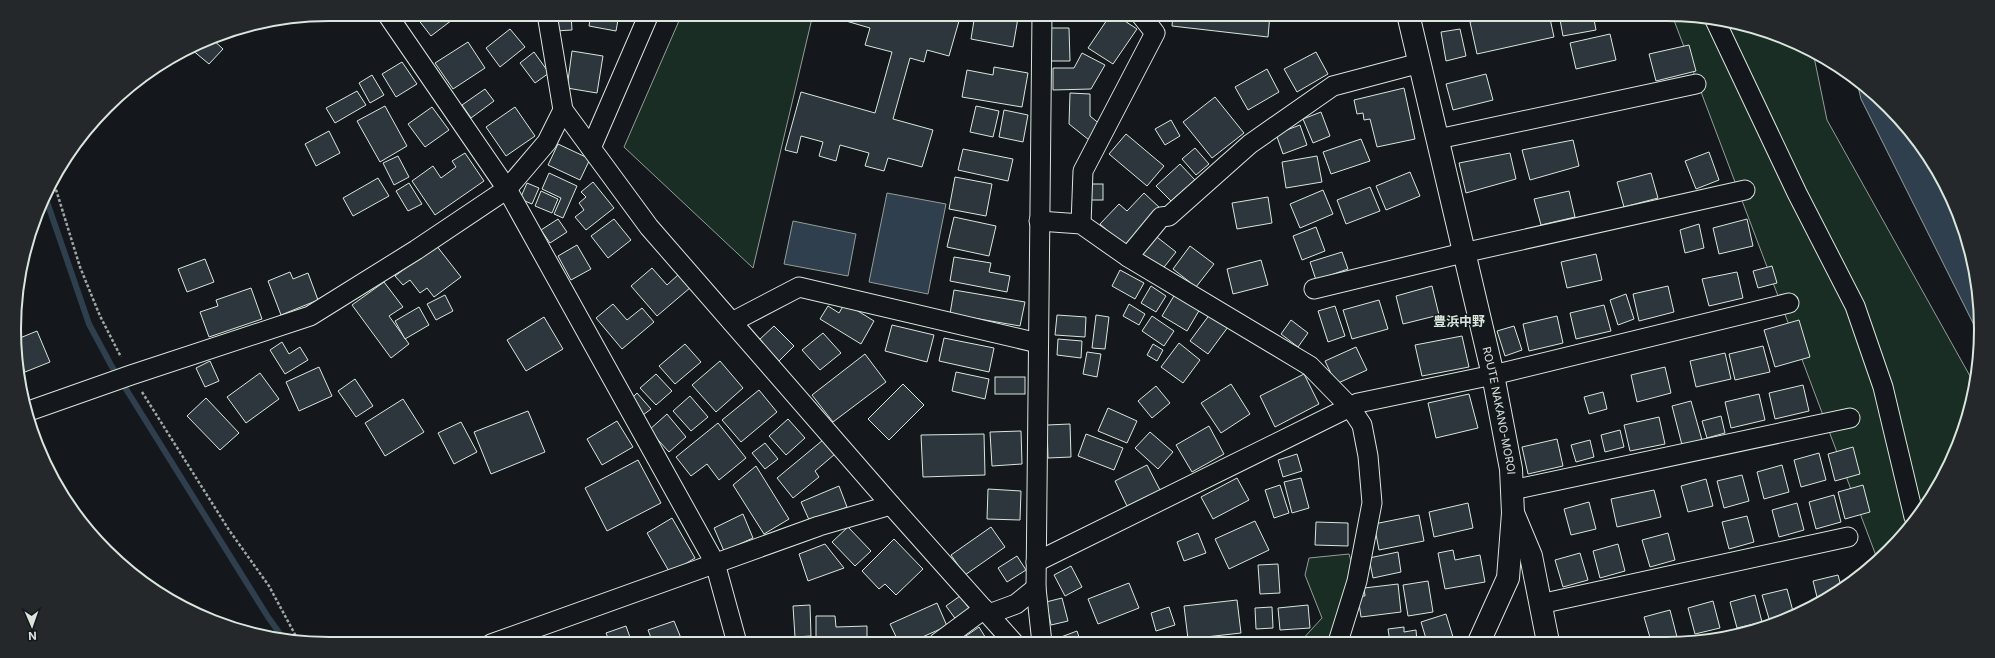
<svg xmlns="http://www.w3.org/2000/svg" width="1995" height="658" font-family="Inter,'Noto Sans JP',sans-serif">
<rect width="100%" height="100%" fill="#14181c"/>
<g fill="#1a2d24" stroke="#939e99">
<path d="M682 14H813L753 268 624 147Z"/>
<path d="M1672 15 1747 25 1805 46 1813 52 1827 120 1975 385 1970 410 1939 487 1878 561Z"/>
<path d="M1349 554 1357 581 1338 642H1300L1322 618 1305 575 1309 558Z"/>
</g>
<g fill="#2f3f4d" stroke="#939e99">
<path d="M1856 78 1903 121 1939 171 1964 228 1978 288 1980 337 1861 99Z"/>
<path d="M887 193 946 204 928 294 869 282Z"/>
<path d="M793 221 856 234 848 276 784 264Z"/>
</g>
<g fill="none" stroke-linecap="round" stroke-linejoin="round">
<path stroke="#2f3f4d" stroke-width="6" d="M45 196 89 324 111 365 268 617 283 638"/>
</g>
<g fill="#2c363c" stroke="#d8e6dc">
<path d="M423 14H447L452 20 431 36 417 18Z"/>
<path d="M555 14H571L572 30 555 31Z"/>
<path d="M591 14H619L616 31 589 26Z"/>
<path d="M961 14 949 56 927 50 924 62 910 58 893 119 933 130 922 167 888 158 884 171 865 166 869 153 840 145 836 161 819 156 823 142 801 136 797 153 785 150 801 92 875 113 892 52 865 45 870 28 822 14Z"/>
<path d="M975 14H991L1018 18 1013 47 971 39Z"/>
<path d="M1080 14H1094L1093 18Z"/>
<path d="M1111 14H1114L1137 29 1113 64 1088 48Z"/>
<path d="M1173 14H1270L1268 37 1172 26Z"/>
<path d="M1487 14H1549L1554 37 1477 54 1470 22 1488 18Z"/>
<path d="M1559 14H1593L1596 30 1563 36Z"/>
<path d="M1048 28H1069L1070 61H1048Z"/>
<path d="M510 29 525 47 500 67 486 48Z"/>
<path d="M1460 29 1466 56 1446 61 1441 32Z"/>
<path d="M1610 34 1616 60 1576 69 1570 43Z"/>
<path d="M210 37 223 49 209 64 191 49Z"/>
<path d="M468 42 485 68 453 89 435 63Z"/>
<path d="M1689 45 1696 71 1656 81 1649 54Z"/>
<path d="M572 51 603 56 597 93 567 88Z"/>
<path d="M534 52 549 73 535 83 520 63Z"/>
<path d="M1316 52 1328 74 1297 92 1284 69Z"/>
<path d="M1082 53 1105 65 1091 89 1053 90V68H1074Z"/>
<path d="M402 62 417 84 396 97 382 74Z"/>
<path d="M994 67 1028 73 1022 107 962 97 967 70 993 75Z"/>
<path d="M1267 69 1279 92 1248 110 1235 87Z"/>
<path d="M1486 74 1493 100 1453 110 1446 84Z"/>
<path d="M372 75 384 95 370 103 359 83Z"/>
<path d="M1404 88 1415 139 1377 147 1370 119 1364 120 1363 113 1357 114 1354 100Z"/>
<path d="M485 89 494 101 471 118 462 105Z"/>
<path d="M357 91 366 105 335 123 326 108Z"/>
<path d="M1070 93 1090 94V116L1101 125 1089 140 1069 124Z"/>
<path d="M1215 97 1244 133 1212 158 1183 122Z"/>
<path d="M385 106 407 146 380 162 357 121Z"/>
<path d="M976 106 999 111 993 137 970 132Z"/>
<path d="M432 107 449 130 425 147 408 124Z"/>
<path d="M515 107 535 136 506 156 486 127Z"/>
<path d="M1004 110 1028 115 1023 142 999 137Z"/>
<path d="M1321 112 1330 136 1313 143 1303 119Z"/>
<path d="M1171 120 1180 136 1165 145 1155 129Z"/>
<path d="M1300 125 1307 145 1283 154 1276 134Z"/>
<path d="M329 131 340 153 316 166 305 144Z"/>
<path d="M1126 134 1164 166 1147 186 1109 154Z"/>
<path d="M1361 139 1370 161 1331 174 1323 152Z"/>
<path d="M1573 140 1579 166 1530 180 1522 150Z"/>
<path d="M558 144 590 159 580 180 548 165Z"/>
<path d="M1195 148 1209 164 1196 175 1182 159Z"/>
<path d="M963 149 1013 159 1008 181 958 170Z"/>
<path d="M1709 152 1719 180 1696 189 1685 161Z"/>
<path d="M465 153 484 181 435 215 412 181 433 166 441 178 456 167 452 161Z"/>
<path d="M1510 153 1516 179 1466 193 1459 163Z"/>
<path d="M398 156 409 177 394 185 383 163Z"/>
<path d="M1317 156 1322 182 1286 188 1282 162Z"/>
<path d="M1180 164 1195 180 1171 201 1156 186Z"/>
<path d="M1410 172 1420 196 1386 210 1376 186Z"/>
<path d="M549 173 577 186 563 218 554 214 561 198 542 189Z"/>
<path d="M1651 173 1658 198 1624 207 1617 182Z"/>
<path d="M955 177 992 184 986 216 949 209Z"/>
<path d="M378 178 389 196 353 216 343 198Z"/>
<path d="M593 182 614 208 586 230 575 217 584 210 579 203 586 197 581 192Z"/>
<path d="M409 183 422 204 408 211 396 191Z"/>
<path d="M527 183 539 188 532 204 520 199Z"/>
<rect x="1089" y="184" width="14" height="16"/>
<path d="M1370 187 1380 211 1346 224 1337 200Z"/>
<path d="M1323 190 1333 214 1300 228 1290 204Z"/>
<path d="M541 191 558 199 552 213 535 206Z"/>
<path d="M1569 191 1575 217 1541 225 1534 199Z"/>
<path d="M1144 193 1161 209 1126 247 1100 224 1119 204 1127 211Z"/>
<path d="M1268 197 1272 223 1237 229 1232 203Z"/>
<path d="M954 217 996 226 989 256 947 247Z"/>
<path d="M558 219 567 232 550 243 541 230Z"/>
<path d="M614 219 631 240 608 258 591 236Z"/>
<path d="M1747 219 1753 246 1719 254 1713 228Z"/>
<path d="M1699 224 1704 248 1685 253 1680 230Z"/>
<path d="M1316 227 1325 251 1302 260 1293 236Z"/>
<path d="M1153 234 1176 252 1161 271 1138 253Z"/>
<path d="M436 245 461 277 434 297 427 288 420 293 410 280 403 285 395 276Z"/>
<path d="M577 245 591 269 571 280 558 256Z"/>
<path d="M1190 246 1214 264 1196 287 1173 269Z"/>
<path d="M1342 252 1348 269 1316 280 1310 262Z"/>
<path d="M1596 254 1602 280 1567 288 1561 262Z"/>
<path d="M954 257 991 263 989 272 1010 276 1007 292 950 281Z"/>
<path d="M205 259 214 282 187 292 178 269Z"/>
<path d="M1261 260 1268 285 1233 294 1227 269Z"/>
<path d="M1772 266 1777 283 1758 288 1753 271Z"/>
<path d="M652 268 667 285 679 274 691 287 657 316 631 286Z"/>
<path d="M1120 270 1144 283 1135 299 1112 286Z"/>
<path d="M290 272 293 279 308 273 318 300 281 315 268 281Z"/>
<path d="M1737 272 1743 298 1709 306 1702 279Z"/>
<path d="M384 282 403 307 389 316 409 344 391 358 352 305Z"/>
<path d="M1151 286 1166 296 1156 312 1141 303Z"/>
<path d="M1432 286 1439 315 1403 324 1396 296Z"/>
<path d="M1668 286 1674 312 1639 321 1633 294Z"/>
<path d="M251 288 262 319 209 337 200 312 218 306 216 300Z"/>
<path d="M954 290 1025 302 1020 326 950 314Z"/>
<path d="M1175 294 1200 309 1187 331 1162 316Z"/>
<path d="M1626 294 1634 319 1618 325 1610 300Z"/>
<path d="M445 295 453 311 436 320 427 304Z"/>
<path d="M1379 300 1388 329 1352 339 1343 310Z"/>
<path d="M845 303 874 321 861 344 820 319 828 306 839 313Z"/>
<path d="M613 304 627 320 642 308 654 322 622 349 596 318Z"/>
<path d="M1129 304 1145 314 1139 325 1123 316Z"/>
<path d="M1604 305 1611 331 1576 339 1570 313Z"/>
<path d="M1335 306 1345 336 1328 342 1318 311Z"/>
<path d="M419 307 429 325 405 339 395 321Z"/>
<path d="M1210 314 1228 327 1208 354 1190 341Z"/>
<path d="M1057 315 1086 317 1085 337 1055 335Z"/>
<path d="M1096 315 1109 317 1105 349 1092 348Z"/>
<path d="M1152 316 1174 331 1164 346 1142 331Z"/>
<path d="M1557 316 1563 343 1529 351 1523 324Z"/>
<path d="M544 317 563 349 526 371 507 340Z"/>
<path d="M1291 320 1308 333 1298 347 1281 334Z"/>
<path d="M1799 320 1810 357 1775 367 1764 330Z"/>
<path d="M892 325 934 335 927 362 885 351Z"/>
<path d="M774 326 794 346 779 361 759 340Z"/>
<path d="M1514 326 1522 350 1505 356 1497 331Z"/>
<path d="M37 331 50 362 25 372 15 347V340Z"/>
<path d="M823 333 841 353 820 370 802 350Z"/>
<path d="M1462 336 1469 367 1422 376 1415 345Z"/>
<path d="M944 338 994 348 989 372 939 361Z"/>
<path d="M1058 339 1082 341 1081 358 1057 355Z"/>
<path d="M282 342 289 354 300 347 308 360 285 374 270 350Z"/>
<path d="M1179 343 1200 360 1183 383 1161 367Z"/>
<path d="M685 344 701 362 675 384 659 366Z"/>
<path d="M1153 344 1163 350 1157 361 1147 355Z"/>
<path d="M1763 346 1770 372 1735 380 1729 354Z"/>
<path d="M1356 347 1367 370 1336 384 1325 361Z"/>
<path d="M1087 352 1101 354 1097 377 1083 374Z"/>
<path d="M1725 353 1731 379 1696 387 1690 361Z"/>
<path d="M865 354 886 382 833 422 812 395Z"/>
<path d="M210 361 219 381 205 387 196 368Z"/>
<path d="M720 361 743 388 716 412 692 385Z"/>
<path d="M319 367 332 396 299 411 286 382Z"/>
<path d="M1665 367 1671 393 1637 402 1631 375Z"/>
<path d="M956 372 989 379 985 399 952 391Z"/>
<path d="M260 373 279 399 246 423 227 397Z"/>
<path d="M656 374 672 391 656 405 640 388Z"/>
<path d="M1304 374 1319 404 1275 427 1260 396Z"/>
<rect x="995" y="377" width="30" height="17"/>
<path d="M355 379 373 406 356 417 338 391Z"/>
<path d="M903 384 924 405 889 440 868 419Z"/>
<path d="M1231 384 1250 414 1221 433 1201 403Z"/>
<path d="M1803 385 1809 411 1775 419 1769 393Z"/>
<path d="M1156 386 1170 403 1152 418 1138 401Z"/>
<path d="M759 390 777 412 741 442 722 420Z"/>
<path d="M1603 392 1607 409 1589 414 1584 397Z"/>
<path d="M637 393 651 409 643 415 630 400Z"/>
<path d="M1469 394 1478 428 1436 438 1428 403Z"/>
<path d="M1759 394 1765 420 1731 428 1725 402Z"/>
<path d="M690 396 708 417 691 431 673 411Z"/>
<path d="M206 398 239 433 220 450 187 416Z"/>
<path d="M403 399 424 432 385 456 365 423Z"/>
<path d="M1691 401 1702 440 1682 445 1672 406Z"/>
<path d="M1108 408 1137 421 1127 443 1098 431Z"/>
<path d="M528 411 545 452 491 474 474 432Z"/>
<path d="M667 414 686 437 669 452 649 430Z"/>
<path d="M1721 416 1725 433 1707 438 1702 421Z"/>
<path d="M1659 417 1665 444 1630 451 1624 425Z"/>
<path d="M788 419 805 438 786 455 769 436Z"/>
<path d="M617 421 633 447 602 465 587 439Z"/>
<path d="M461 422 477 452 454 464 438 433Z"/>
<path d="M718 423 746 458 719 480 707 464 691 476 676 457Z"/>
<path d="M1070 424 1071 457 1048 458 1047 425Z"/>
<path d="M1209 426 1224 454 1192 472 1176 445Z"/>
<path d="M1620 430 1624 447 1605 452 1601 435Z"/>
<path d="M1021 431 1022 464 992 466 990 432Z"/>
<path d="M1150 432 1173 452 1158 469 1135 448Z"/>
<path d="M984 434 985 475 923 477 921 435Z"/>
<path d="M1086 434 1123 448 1114 470 1078 456Z"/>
<path d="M1557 439 1563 466 1528 474 1522 447Z"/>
<path d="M823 440 835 454 815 471 819 477 793 498 777 478Z"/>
<path d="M1590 440 1594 457 1576 462 1571 445Z"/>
<path d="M765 443 778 459 765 469 752 453Z"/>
<path d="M1853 447 1860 474 1835 481 1828 454Z"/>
<path d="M1819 453 1826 480 1801 487 1794 460Z"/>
<path d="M1297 454 1302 471 1283 477 1278 460Z"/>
<path d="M638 460 661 503 607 531 585 488Z"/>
<path d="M1147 465 1160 490 1127 506 1115 481Z"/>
<path d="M1782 465 1789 492 1764 499 1757 472Z"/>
<path d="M756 466 789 519 764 534 733 485Z"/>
<path d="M1742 475 1749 501 1724 508 1717 481Z"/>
<path d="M1237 478 1249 500 1213 519 1201 497Z"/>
<path d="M1301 478 1309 508 1292 513 1284 482Z"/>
<path d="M1706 479 1713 506 1688 512 1681 486Z"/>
<path d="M1280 485 1289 513 1274 518 1265 490Z"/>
<path d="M1863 485 1870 512 1845 519 1838 492Z"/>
<path d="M839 486 847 507 810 522 801 502Z"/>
<path d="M988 489 1021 491 1020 520 987 519Z"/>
<path d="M1654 490 1661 517 1617 527 1611 499Z"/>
<path d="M1834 495 1841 522 1816 529 1809 502Z"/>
<path d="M1589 502 1596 529 1571 535 1564 509Z"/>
<path d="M1468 503 1473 528 1434 537 1429 512Z"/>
<path d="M1797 503 1804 530 1779 537 1772 510Z"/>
<path d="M743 514 753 538 724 551 714 528Z"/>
<path d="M1419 515 1424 541 1379 550 1374 524Z"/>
<path d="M1747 516 1754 542 1729 549 1722 522Z"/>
<path d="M672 518 695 558 670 573 647 533Z"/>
<path d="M1255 521 1269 550 1229 569 1215 539Z"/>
<path d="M1316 522 1348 523V546L1315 545Z"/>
<path d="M848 527 871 551 855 566 832 542Z"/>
<path d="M991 527 1005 547 965 575 951 555Z"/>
<path d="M1198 533 1206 553 1184 561 1177 542Z"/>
<path d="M1668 533 1675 560 1650 567 1642 540Z"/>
<path d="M894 539 923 569 896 595 885 584 879 589 862 571Z"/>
<path d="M825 544 844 568 808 581 799 554Z"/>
<path d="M1618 544 1625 571 1600 578 1593 551Z"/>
<path d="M1453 550 1455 560 1480 555 1485 582 1445 589 1438 553Z"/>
<path d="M1398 552 1401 572 1373 578 1369 558Z"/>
<path d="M1580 553 1588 580 1563 587 1555 560Z"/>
<path d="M1017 556 1026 570 1007 582 998 568Z"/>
<path d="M1278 564 1280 593 1260 594 1258 565Z"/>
<path d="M1071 566 1082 587 1065 596 1054 575Z"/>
<path d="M1838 575 1841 586 1818 601 1813 581Z"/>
<path d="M1428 581 1433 612 1408 616 1403 585Z"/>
<path d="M1129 583 1139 608 1098 624 1088 599Z"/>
<path d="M1398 584 1401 612 1361 617 1358 596H1365L1364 588Z"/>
<path d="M1787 589 1794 615 1770 622 1762 595Z"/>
<path d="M1755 595 1762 622 1737 628 1730 602Z"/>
<path d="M960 596 971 611 957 621 946 606Z"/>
<path d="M1062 598 1068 621 1051 625 1046 602Z"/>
<path d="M1237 600 1241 633 1188 639 1184 606Z"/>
<path d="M1713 601 1720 628 1695 634 1688 608Z"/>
<path d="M937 603 947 626 909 643H899L890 624Z"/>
<path d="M810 605 811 636 795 637 793 606Z"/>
<path d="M1308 605 1310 628 1280 630 1278 608Z"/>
<path d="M1169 607 1175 625 1156 631 1151 613Z"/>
<path d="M1272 607 1273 628 1256 629 1255 608Z"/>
<path d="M1670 610 1677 637 1660 641H1651L1644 617Z"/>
<path d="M1446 614 1453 637 1448 638 1449 642H1427L1421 622Z"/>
<path d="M816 616H835L836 627 867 626V643H816Z"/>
<path d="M674 621 683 643H653L648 630Z"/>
<path d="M626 626 632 643H610L606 633Z"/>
<path d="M979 627 987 640 982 643H966L963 638Z"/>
<path d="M1404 627V632L1416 630 1417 642H1390L1388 629Z"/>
<path d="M1077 631 1081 643H1054L1053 640Z"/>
<path d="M1105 640 1116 642H1104Z"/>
</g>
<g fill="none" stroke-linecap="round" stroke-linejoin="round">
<g stroke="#d8e6dc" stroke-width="21">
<g id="minor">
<path d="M387 14 507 189 715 563 737 643"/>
<path d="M547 14 563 110 649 227 891 505 1014 643"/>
<path d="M1715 20 1797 193 1855 306 1883 387 1914 517"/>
<path d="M1438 139 1696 84"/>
<path d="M591 148 649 14"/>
<path d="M1039 221 1081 224 1128 257 1310 366 1350 407 1362 425 1368 456 1372 503 1357 581 1338 642"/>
<path d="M1081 224 1083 171 1155 33 1140 14"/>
<path d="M1128 257 1161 217 1169 216 1250 144 1333 86 1420 63"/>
<path d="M1314 289 1463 253 1745 190"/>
<path d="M732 322 799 287 1038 343"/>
<path d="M26 412 131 375 310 316 416 250 507 189 547 142 563 110"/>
<path d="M1512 490 1850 418"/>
<path d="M1036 562 1358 403 1493 375 1789 303"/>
<path d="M1540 604 1848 537"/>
<path d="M989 614 1016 604 1036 588"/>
<path d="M938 643 984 609"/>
<path d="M1042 643 1036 588 1042 14"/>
<path d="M491 644 819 526 891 505"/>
</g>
</g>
<g stroke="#d8e6dc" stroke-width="24">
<path id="tertiary" d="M1513 513 1531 556 1548 642"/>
</g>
<g stroke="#d8e6dc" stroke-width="24">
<g id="secondary">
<path id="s1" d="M1408 14 1493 375 1511 469 1513 513 1508 578 1479 642"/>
</g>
</g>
<g stroke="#9da8a2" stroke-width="2.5" stroke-dasharray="3 2" stroke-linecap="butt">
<path d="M53 180 80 267 100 316 121 357"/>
<path d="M142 392 229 530 269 586 298 640"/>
</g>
<use href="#minor" stroke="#14181c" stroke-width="19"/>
<use href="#tertiary" stroke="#14181c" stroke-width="22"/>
<use href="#secondary" stroke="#14181c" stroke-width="22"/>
</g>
<g text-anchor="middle" stroke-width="3" stroke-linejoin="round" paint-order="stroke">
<g font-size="11" fill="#d8e6dc" stroke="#14181c">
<text dy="4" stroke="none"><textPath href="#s1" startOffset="407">ROUTE NAKANO-MOROI</textPath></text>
</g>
<g font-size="13" font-weight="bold" fill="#d8e6dc" stroke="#14181c">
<text x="1459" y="326">豊浜中野</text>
</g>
</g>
<path d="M0 0H1995V658H0ZM329 21H1666A308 308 0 0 1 1974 329V329A308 308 0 0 1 1666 637H329A308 308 0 0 1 21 329V329A308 308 0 0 1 329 21Z" fill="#24282b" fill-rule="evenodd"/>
<path fill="none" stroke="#d8e6dc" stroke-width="2" d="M329 21H1666A308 308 0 0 1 1974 329V329A308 308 0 0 1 1666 637H329A308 308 0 0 1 21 329V329A308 308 0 0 1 329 21Z"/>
<g transform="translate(32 626) rotate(178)" stroke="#14181c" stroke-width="3" paint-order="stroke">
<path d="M0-3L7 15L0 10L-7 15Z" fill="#d8e6dc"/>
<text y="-6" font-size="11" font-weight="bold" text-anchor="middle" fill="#d8e6dc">N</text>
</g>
</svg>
